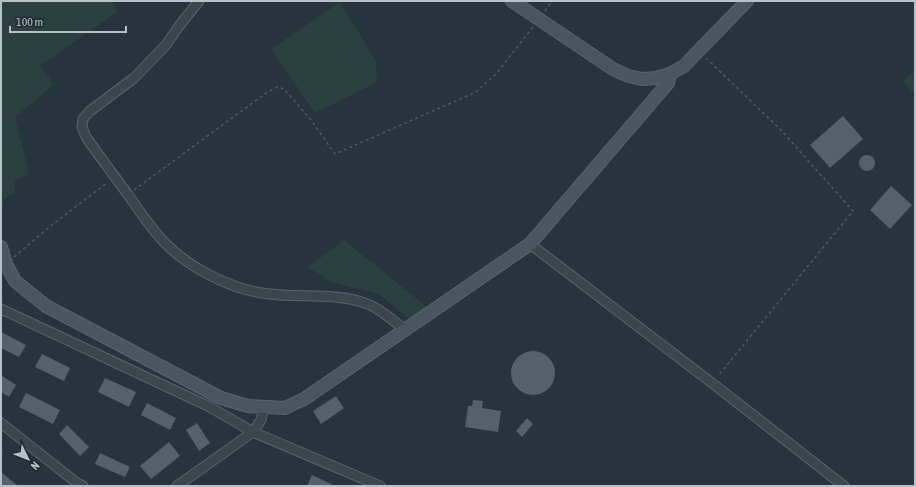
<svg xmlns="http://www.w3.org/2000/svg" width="916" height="487" font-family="'Asap Condensed',sans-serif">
<rect width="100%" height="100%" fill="#27343e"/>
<g fill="#2a413f">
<path d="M1 1H113L117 12 40 66 53 83 49 89 15 117 29 174 15 181V191L1 202Z"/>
<path d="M340 2 376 61 377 82 315 113 271 49Z"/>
<path d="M915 71V95L903 81Z"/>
<path d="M344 240 427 307 411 320 379 294 331 282 308 267Z"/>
</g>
<g fill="#52616b">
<path d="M843 116 863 139 830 168 810 145Z"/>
<circle cx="867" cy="163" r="8"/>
<path d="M891 186 912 205 890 229 870 210Z"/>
<path d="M1 332 26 345 19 357 1 348Z"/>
<circle cx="533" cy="373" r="22"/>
<path d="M42 354 70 368 64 381 35 367Z"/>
<path d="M1 375 16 385 9 397 1 392Z"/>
<path d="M105 378 136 392 129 407 98 392Z"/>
<path d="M26 393 60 410 53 424 19 407Z"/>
<path d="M336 396 344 408 321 424 313 411Z"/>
<path d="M473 400 483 401 482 408 501 411 498 432 465 427 468 406H472Z"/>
<path d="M147 403 176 418 170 430 141 415Z"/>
<path d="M527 418 533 424 522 437 516 431Z"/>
<path d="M197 423 210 443 199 451 186 430Z"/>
<path d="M67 425 89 447 80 456 59 434Z"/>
<path d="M169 442 180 456 151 479 140 466Z"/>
<path d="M100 453 130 467 125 477 95 464Z"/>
<path d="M1 472 18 486H1Z"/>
<path d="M312 475 335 486H307Z"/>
</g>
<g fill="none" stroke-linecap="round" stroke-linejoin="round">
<g stroke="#59646c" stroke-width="11">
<g id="street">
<path d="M199 1 179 26 166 45 134 78 90 111 83 119 82 127 86 137C100 157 115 177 129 196 141 213 152 230 166 244 190 268 229 288 262 293 298 299 336 291 370 305 383 311 394 321 405 330"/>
<path d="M530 244 712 383 844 486"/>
<path d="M1 309 210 407 253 432 380 486"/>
<path d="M1 423 77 483 83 486"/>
<path d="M177 486 253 432 261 420 264 408"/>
</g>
</g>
<g stroke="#59646c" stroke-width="14">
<g id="secondary">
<path d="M512 1 613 69 628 76 642 79 656 78 670 74 684 66 747 1"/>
<path d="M1 247 6 264 15 281 46 306 221 398 248 406 285 408 304 399 530 244 668 83 670 74"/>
</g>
</g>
<g stroke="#495d5c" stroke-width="1.5" stroke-dasharray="3 3" stroke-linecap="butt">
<path d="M545 11 552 1"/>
<path d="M706 58 780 129 853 211 718 376"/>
<path d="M134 190 266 93 277 87 284 89 311 120 335 154 476 92 496 74 533 27"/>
<path d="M14 257 48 228 108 182"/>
</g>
<use href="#street" stroke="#3b464e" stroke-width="9"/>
<use href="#secondary" stroke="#495661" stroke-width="12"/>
</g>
<rect width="916" height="487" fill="none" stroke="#b7c1c9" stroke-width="4"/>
<g transform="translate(28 459) rotate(133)" stroke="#202b33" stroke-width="3" paint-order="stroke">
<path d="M0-3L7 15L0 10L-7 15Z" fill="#b7c1c9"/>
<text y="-6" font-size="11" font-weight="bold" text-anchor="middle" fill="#b7c1c9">N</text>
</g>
<path d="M10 26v6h116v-6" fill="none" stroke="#b7c1c9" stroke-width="2"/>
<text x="16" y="26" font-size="12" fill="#b7c1c9" stroke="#202b33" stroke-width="3" paint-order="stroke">100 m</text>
</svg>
